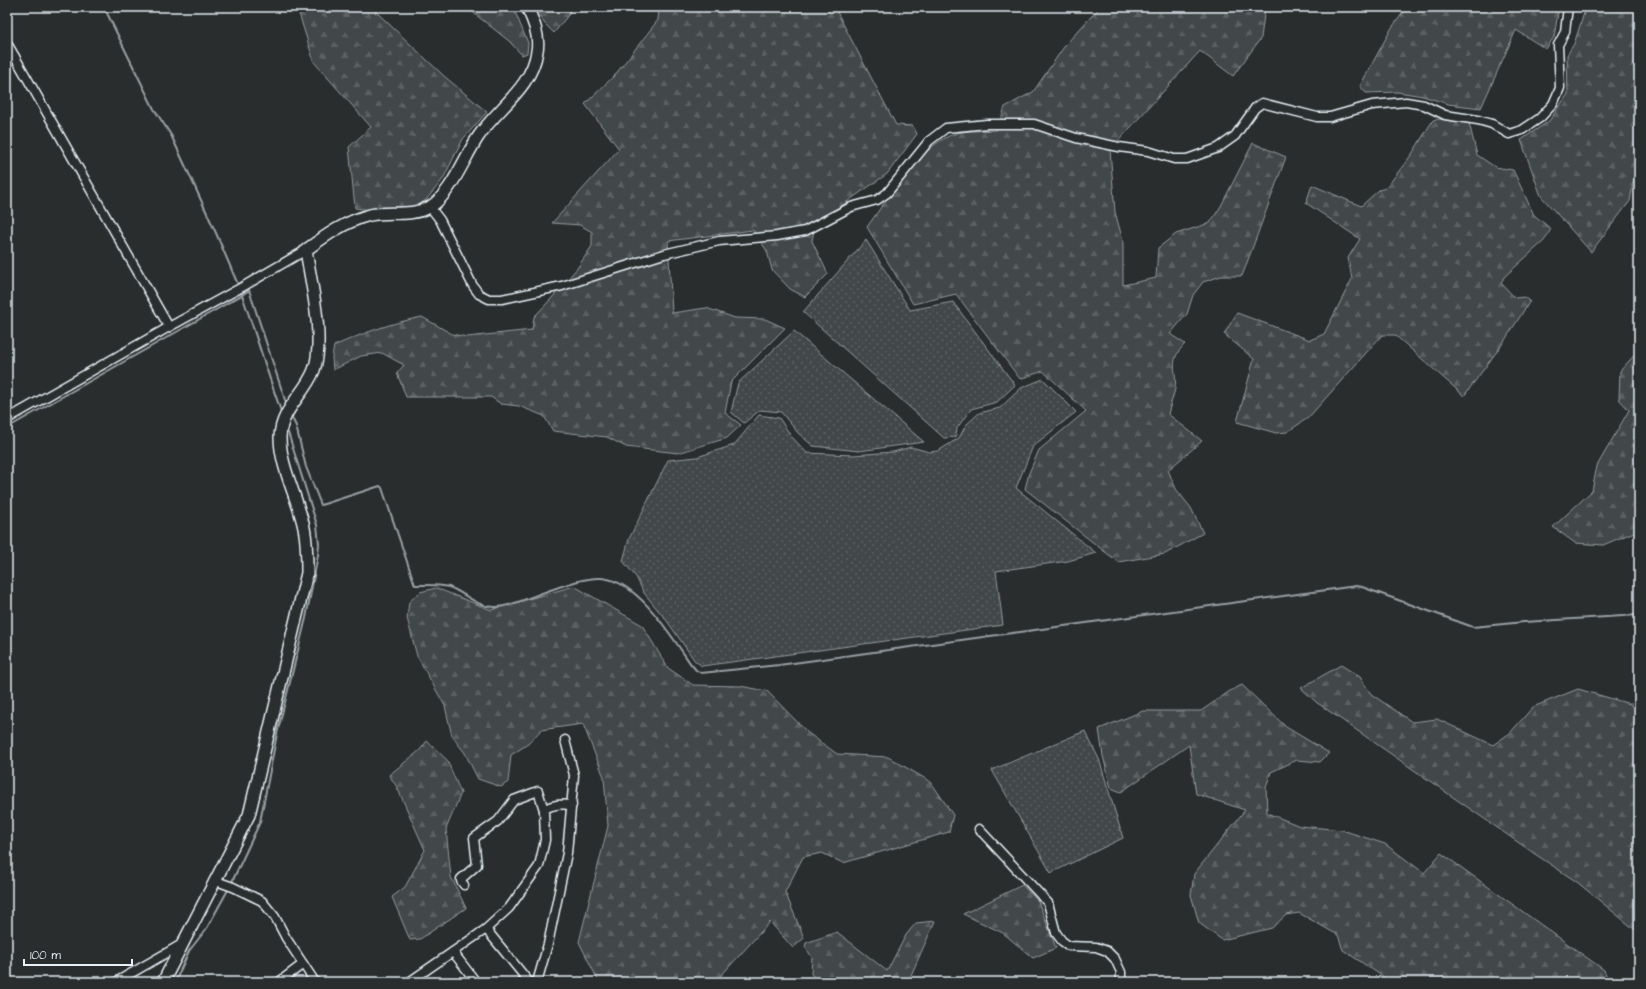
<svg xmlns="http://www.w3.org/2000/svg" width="1646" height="989" font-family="'Architects Daughter',sans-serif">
<defs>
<pattern id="grass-dots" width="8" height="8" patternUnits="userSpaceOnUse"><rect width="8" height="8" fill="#424648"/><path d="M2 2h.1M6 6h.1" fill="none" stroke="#5d6163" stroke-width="1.8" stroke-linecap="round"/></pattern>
<pattern id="forest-firs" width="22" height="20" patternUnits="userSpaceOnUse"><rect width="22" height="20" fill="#424648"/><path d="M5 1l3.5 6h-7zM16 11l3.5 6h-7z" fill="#5d6163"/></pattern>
</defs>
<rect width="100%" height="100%" fill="#2a2d2e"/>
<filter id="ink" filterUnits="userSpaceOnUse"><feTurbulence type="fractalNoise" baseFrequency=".025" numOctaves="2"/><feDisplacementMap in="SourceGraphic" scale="8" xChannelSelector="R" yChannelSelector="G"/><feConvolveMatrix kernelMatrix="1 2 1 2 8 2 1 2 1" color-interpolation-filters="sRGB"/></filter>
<g filter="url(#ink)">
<g fill="url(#grass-dots)" stroke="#959ca0">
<path d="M866 240 910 310 953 302 1015 385 997 402 971 409 957 428 956 437 944 438 803 312Z"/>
<path d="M794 331 924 442 859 451 813 446 798 433 781 412 760 410 744 423 731 412 738 383Z"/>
<path d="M1043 379 1076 412 1033 446 1016 488 1096 553 1068 561 996 571 1003 625 702 666 695 661 667 621 644 593 636 577 623 561 629 539 668 460 697 457 734 445 759 415 779 418 791 436 807 453 853 455 893 452 911 447 929 452 938 451 959 438 966 425 979 413 1000 408 1021 388Z"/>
<path d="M1085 731 1099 759 1123 838 1051 873 992 770Z"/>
</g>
<g fill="url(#forest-firs)" stroke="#959ca0">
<path d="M297 7H371L444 76 487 112 463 139 443 179 426 200 412 208 396 207 372 210 355 208 349 147 371 127 314 62Z"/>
<path d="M466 7H513L528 43 527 53 522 55 509 41Z"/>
<path d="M537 7H571L569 14 554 33 544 23Z"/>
<path d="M659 7H835L839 16 896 125 913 126 917 134 887 174 838 208 816 219 812 241 828 274 805 297 790 289 772 270 767 251 753 230 668 241 672 313 706 308 735 318 765 319 785 328 731 382 725 413 741 425 727 438 678 453 626 447 607 437 553 431 544 416 519 406 501 404 491 397H406L397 373 404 365 382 353 361 356 333 370 332 357 334 346C363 333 391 323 422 317L452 334 467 337 532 330 534 317 551 299 578 267 592 246V232L580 225 552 223 619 149 585 104 615 75 658 20Z"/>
<path d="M1100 7H1265L1261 38 1233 76 1200 51 1110 150 1115 212 1123 241V285L1156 278 1158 248 1176 234 1210 223 1221 206 1253 143 1286 157 1242 276H1221L1203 282 1193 295 1187 314 1170 334 1185 344C1167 362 1178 369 1175 389 1173 397 1170 406 1168 414L1202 441 1168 470 1176 489 1191 508 1203 533 1165 554 1118 562 1025 489 1029 473 1039 450 1086 411 1043 371 1020 379 956 294 913 304 867 227C889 197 921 143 957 133 970 130 985 131 997 130L1005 107 1033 92 1066 44Z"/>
<path d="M1407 7H1559L1554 37 1546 49 1516 30 1481 108 1448 104 1423 96 1398 92 1366 93 1360 86 1391 29Z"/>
<path d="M1586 7H1639V171L1635 173 1630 201 1591 252 1541 196 1521 140 1549 121 1568 94 1567 55 1574 44Z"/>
<path d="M1438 119 1469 123 1477 155 1495 167 1513 170 1534 215 1551 229 1544 241 1504 277 1501 283 1515 298 1525 297 1530 301 1503 343 1464 396 1395 335H1382L1308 418 1287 432 1276 433 1237 422 1254 359 1224 334 1237 313 1310 340 1324 334 1352 279 1348 258 1360 239 1306 203 1312 185 1361 206 1379 190 1386 188 1412 154 1433 120Z"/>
<path d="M1639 350V530L1603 545 1575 543 1553 527 1592 491 1597 466 1629 410 1619 399 1620 371Z"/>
<path d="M574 586 642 625 668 668 693 685 740 686 767 691 808 733 837 754 888 757 931 782 953 815 949 832 843 863 822 853 803 857 785 892 804 938 793 948 770 922 717 980 714 982H599L579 942 608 826 604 777 583 724 541 730 528 744 511 755 508 782 501 787 478 779 465 753 452 736 445 706 417 656 407 618 409 602 420 592 436 588 491 610Z"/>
<path d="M1341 665 1360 677 1371 694 1412 722 1437 719 1493 745 1510 733 1533 707 1578 689 1630 704 1639 705V933L1577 882 1535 854 1316 702 1301 688Z"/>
<path d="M1242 685 1286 727 1329 753 1320 762 1297 760 1271 772 1266 787 1267 813 1300 826 1342 830 1385 844 1424 873 1441 853 1604 970 1609 982H1391L1343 950 1338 935 1299 913 1286 915 1272 928 1222 940 1199 923 1191 895 1194 874 1245 810 1196 794 1189 745 1121 792 1111 788 1103 756 1099 729 1143 711H1201L1230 691Z"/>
<path d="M427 741 447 760 461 793 446 829 451 877 466 908 420 939 410 940 392 897 405 887 425 850 397 787 389 775 419 751Z"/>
<path d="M1022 885 1038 901 1056 948 1033 958 1003 933 963 914Z"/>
<path d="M935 921 908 982H819L811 974 812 957 805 947 806 943 837 932 887 971 906 935 916 923Z"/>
</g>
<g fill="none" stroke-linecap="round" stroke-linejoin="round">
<g stroke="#989fa3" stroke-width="2">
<path d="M104 7 154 109 171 135 190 176 216 233 239 287"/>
<path d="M240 291 242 295 249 290 287 406"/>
<path d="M290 414 296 426 306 467 321 505 380 486 382 488 415 585C426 585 438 584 449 587 465 593 478 608 496 607 511 607 532 596 548 591 562 586 585 577 601 578 637 580 671 635 690 663L696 670 701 673 779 665 1356 586 1362 587 1473 627 1524 622 1639 615"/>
<path d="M7 428 242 295C256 335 268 375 282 414"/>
<path d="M231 884 260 822 277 734 306 618 318 555 319 544 317 525 286 426"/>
<path d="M175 982 189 951 207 928 229 888"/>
</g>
<g stroke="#e8f1f8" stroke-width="11">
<g id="minor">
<path d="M7 43 169 327"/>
<path d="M7 61 15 57"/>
<path d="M430 207 440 220 473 286 479 294 489 299H502L562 286 664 254 719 241 777 236 805 231 851 207 877 200 887 193 929 141 946 128 987 124H1034L1076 138 1119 147 1148 151 1174 159H1187L1218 148 1235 136 1255 108 1262 103 1317 117H1330L1372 105 1406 102 1424 105 1445 115 1478 120 1492 124 1509 134 1522 130 1540 118 1553 104 1560 88 1558 45 1565 32 1568 7"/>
<path d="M7 419 169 327 244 286 306 250"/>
<path d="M979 829 1048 903 1056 933 1062 941 1069 946 1096 947 1107 951 1115 959 1121 972V982"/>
<path d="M216 881 233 887 262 901 275 917 286 938 315 982"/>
<path d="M464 885 461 881V879L477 865 474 838 498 821 514 800 538 791 544 810"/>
<path d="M486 929 529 982"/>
<path d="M453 952 476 982"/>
<path d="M116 982 182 944"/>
<path d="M279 982 303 964"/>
<path d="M409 982 486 929 509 908 539 866 545 840 544 810C551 804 564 804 572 805"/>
<path d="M537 982 548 944 567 853 574 775 565 740"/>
</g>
</g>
<g stroke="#e8f1f8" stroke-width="14">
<path id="tertiary" d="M163 982 249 815 307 573C307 558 307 542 304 528 298 498 280 467 280 437 281 409 305 394 314 370 325 339 311 283 306 250 325 236 346 221 370 215 389 211 411 217 430 207 451 194 464 158 478 137 497 108 532 88 537 51 540 36 533 20 527 7"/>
</g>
<use href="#minor" stroke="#2a2d2e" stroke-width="8"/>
<use href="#tertiary" stroke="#2a2d2e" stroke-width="11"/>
</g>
</g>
<rect width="1646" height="989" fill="none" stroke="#2a2d2e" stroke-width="24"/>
<rect x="12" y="12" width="1622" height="965" fill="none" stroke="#e8f1f8" stroke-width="1.5" filter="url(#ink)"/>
<path d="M24 959v6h108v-6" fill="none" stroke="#e8f1f8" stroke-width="2"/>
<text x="30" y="959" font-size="12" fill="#e8f1f8" stroke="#2a2d2e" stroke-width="3" paint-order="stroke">100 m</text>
</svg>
